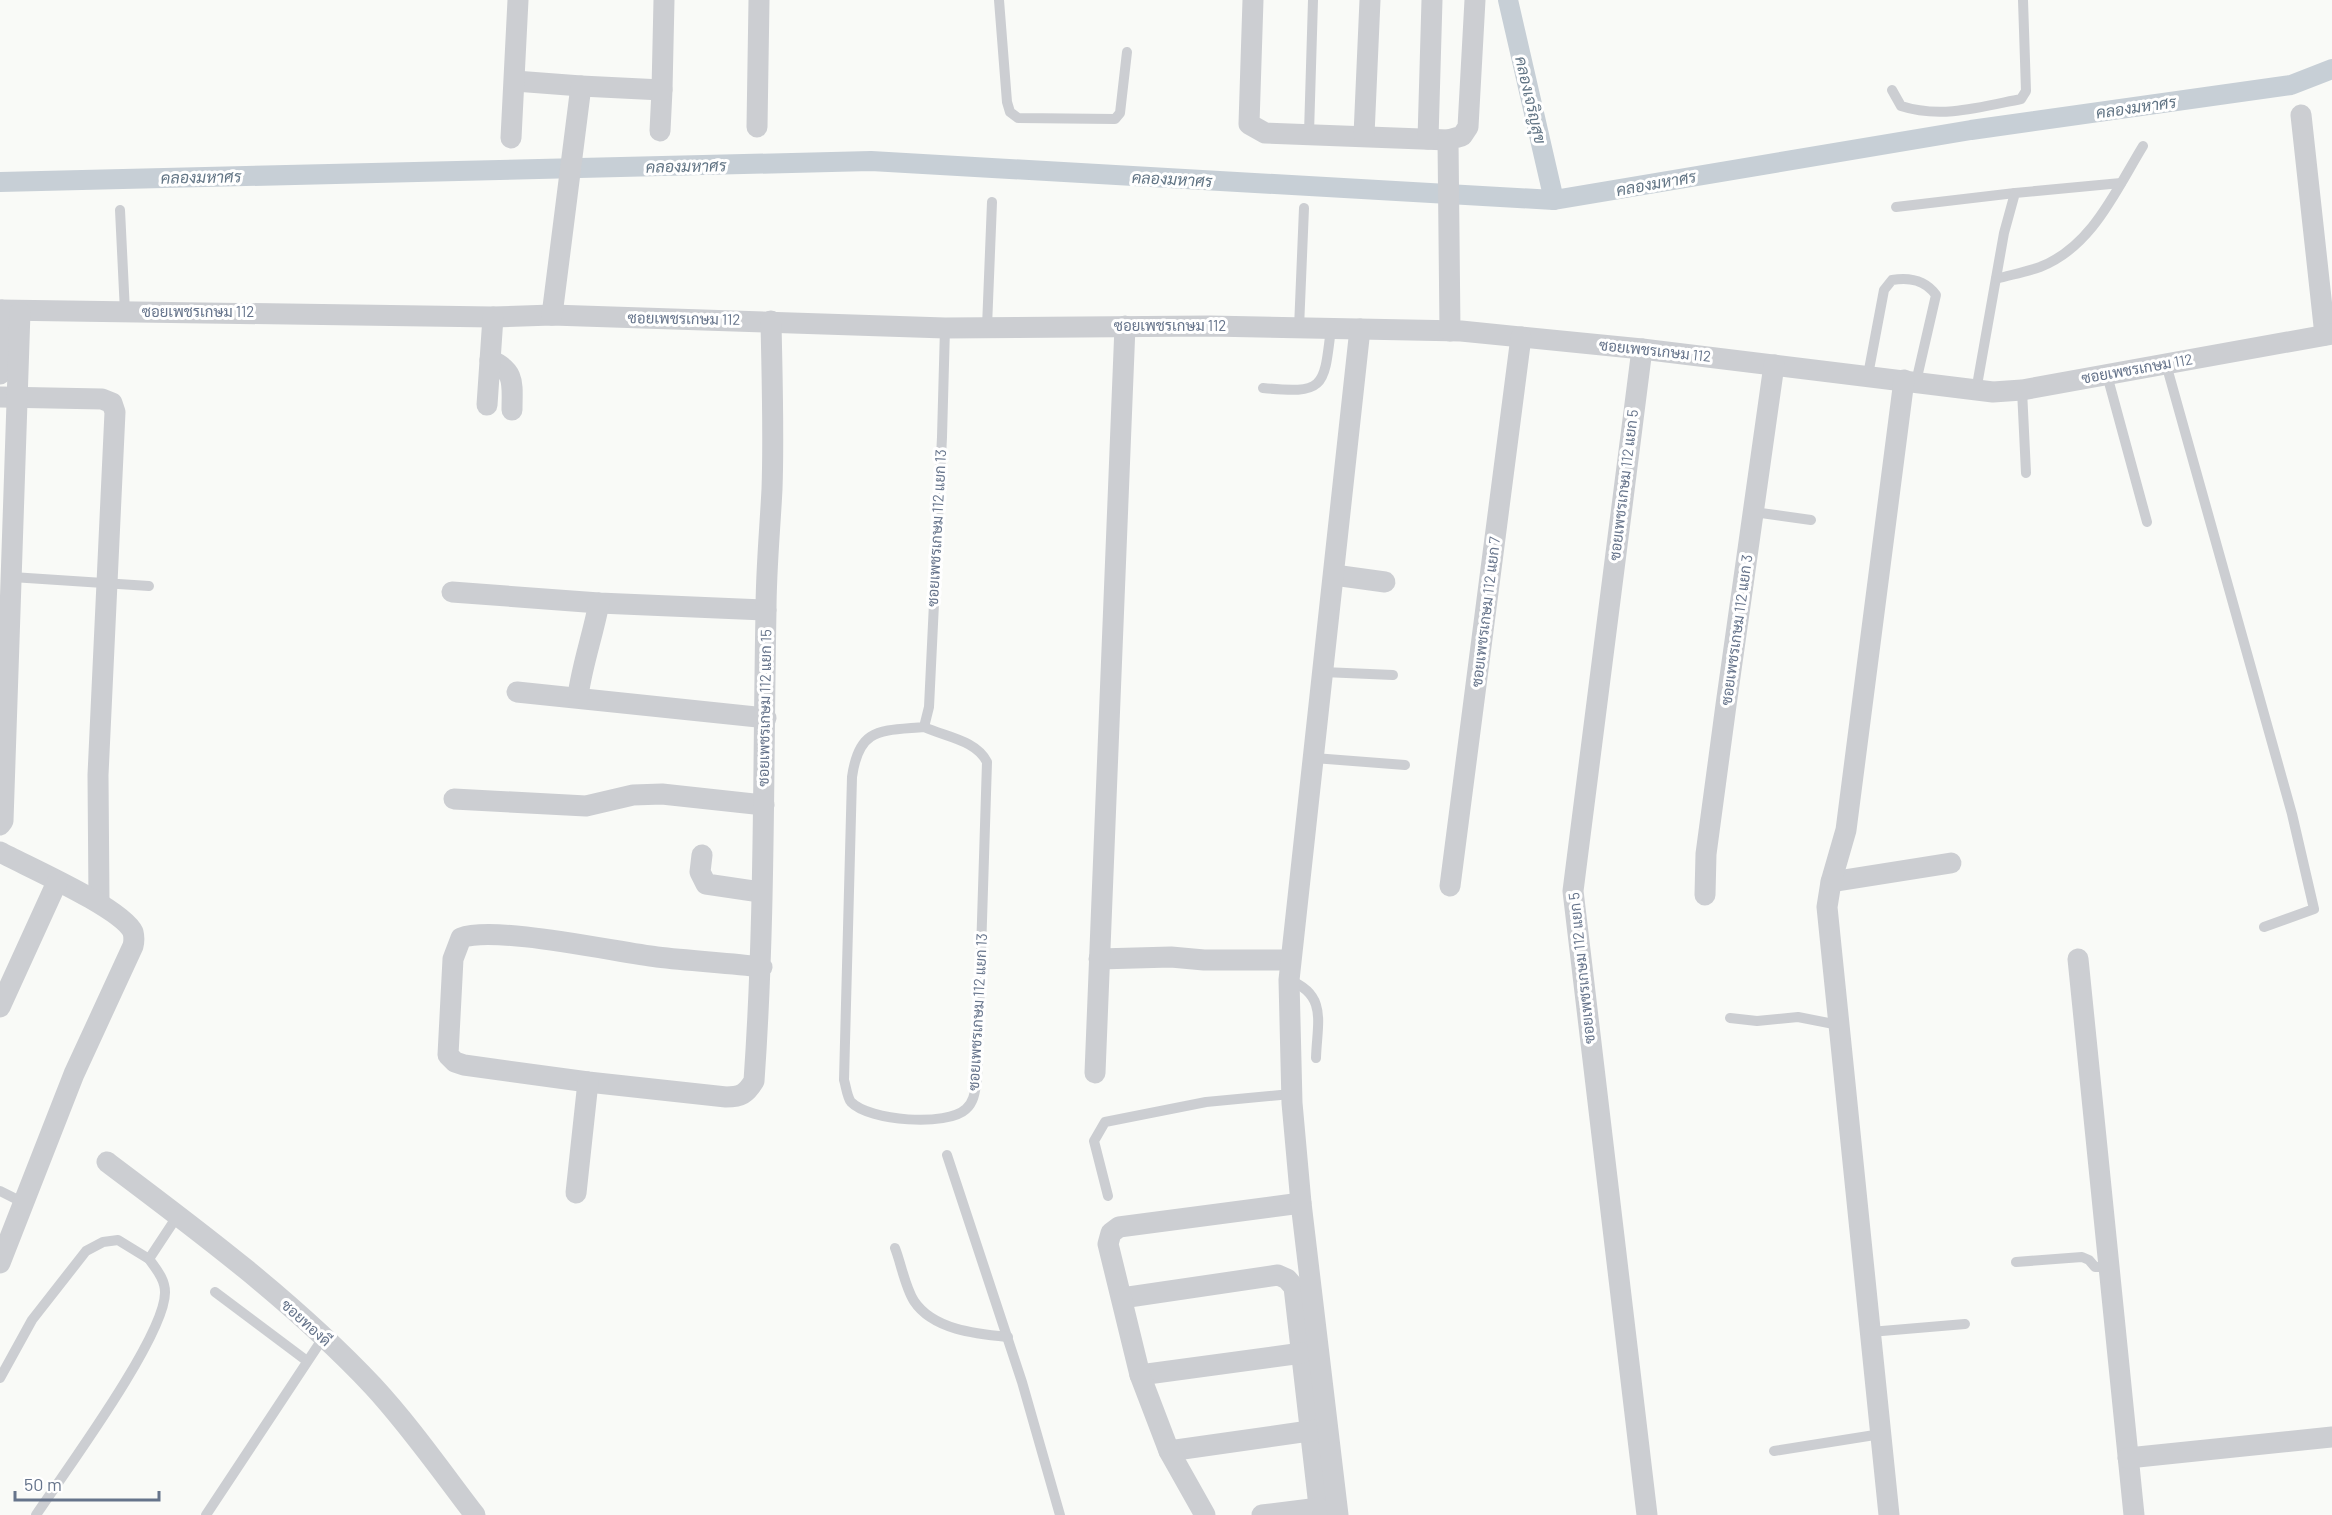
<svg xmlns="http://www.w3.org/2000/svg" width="2332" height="1515" font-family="Barlow,Sarabun,sans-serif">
<rect width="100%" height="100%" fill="#f9faf7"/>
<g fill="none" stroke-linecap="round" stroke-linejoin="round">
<g stroke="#c7cfd6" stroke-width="20">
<path d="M1508 0 1554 200"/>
<path d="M0 182 871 161 1554 200 1971 130 2291 85 2332 69"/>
</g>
<g stroke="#ccced2" stroke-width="10">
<path d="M999 0 1007 102 1010 112 1018 118 1115 119 1120 113 1127 52"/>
<path d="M1892 90 1901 106C1941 119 1981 107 2021 99L2026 91 2023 0"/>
<path d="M1309 133 1313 0"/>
<path d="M1896 207 2015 193"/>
<path d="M120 210 125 312"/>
<path d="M1996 279C2010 275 2026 272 2040 267 2092 247 2116 190 2143 146"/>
<path d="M987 327 992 202"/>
<path d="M1299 328 1304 208"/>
<path d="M2166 364 2292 814 2314 909 2264 927"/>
<path d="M1868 375 1884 290 1892 280C1910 277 1925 280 1936 295L1916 382"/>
<path d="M2107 375 2147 522"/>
<path d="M1263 388C1325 394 1324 388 1331 328"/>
<path d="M2022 390 2026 473"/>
<path d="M1976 391 2004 233 2015 193 2121 183"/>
<path d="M1754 512 1811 520"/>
<path d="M12 577 149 586"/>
<path d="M1323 672 1393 675"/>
<path d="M924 727C946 737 976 740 987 762L977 1079C975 1089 975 1101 966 1109 947 1127 869 1121 851 1102 847 1097 846 1086 844 1080L852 777C859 727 880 731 924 727L929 707 942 437 945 328"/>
<path d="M1314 758 1405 765"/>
<path d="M1289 980C1328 995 1317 1023 1316 1058"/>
<path d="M1730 1018 1757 1021 1798 1017 1839 1025"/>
<path d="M947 1155 1022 1382 1060 1515"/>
<path d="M0 1191 24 1203"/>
<path d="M1108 1196 1094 1141 1105 1122 1206 1102 1291 1094"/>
<path d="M895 1248C901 1263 905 1287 914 1301 933 1330 977 1334 1008 1337"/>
<path d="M2016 1262 2082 1257 2089 1260 2095 1267H2109"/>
<path d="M215 1292 307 1361"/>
<path d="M1870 1332 1965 1324"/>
<path d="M0 1378 32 1320 86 1251 103 1242 118 1240 149 1259 178 1215"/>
<path d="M1774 1451 1881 1434"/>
<path d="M36 1515C64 1473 166 1335 165 1292 165 1279 156 1269 149 1259"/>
<path d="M206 1515 323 1338"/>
</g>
<g stroke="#ccced2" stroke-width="21">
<path d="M1253 0 1249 124 1265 133 1448 140"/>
<path d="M515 81 581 86"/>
<path d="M2301 115 2325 335"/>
<path d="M757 127 759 0"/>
<path d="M660 131 662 90"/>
<path d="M1364 135 1370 0"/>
<path d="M511 138 518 0"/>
<path d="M1428 139 1432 0"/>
<path d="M0 310 493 317 552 315 945 328 1210 326 1461 331 1642 349 1993 392 2022 390 2332 334"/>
<path d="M552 315 581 86 662 90 664 0"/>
<path d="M1450 331 1448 140 1462 136 1468 127 1475 0"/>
<path d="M1642 349 1573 891 1647 1515"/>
<path d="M490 360C516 371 512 384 512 410"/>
<path d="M0 374 2 310"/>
<path d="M0 397 102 399 112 403 115 412 98 775 99 902"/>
<path d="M487 405 493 317"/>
<path d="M1334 575 1385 582"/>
<path d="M452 592 599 603 766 610"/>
<path d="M517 692 766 718"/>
<path d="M578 696C582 665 593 635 599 603"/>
<path d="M454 799 586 806 633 795 662 794 764 805"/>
<path d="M0 825 3 821 20 312"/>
<path d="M0 852C28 867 122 908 133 932 134 936 134 942 133 946L74 1074 0 1263"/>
<path d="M702 855 700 872 706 884 760 892"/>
<path d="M1831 882 1951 863"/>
<path d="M1450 886 1521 337"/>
<path d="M1705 895 1706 854 1726 705 1774 365"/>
<path d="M1099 959 1171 957 1204 960H1290"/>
<path d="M2078 959 2134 1515"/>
<path d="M762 967C727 963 692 961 657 957 615 952 494 925 461 938L453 959 448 1055 455 1062 464 1065 588 1082 726 1097C741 1097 746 1094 754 1081 765 925 763 768 766 611 766 570 770 529 772 489 774 433 772 377 771 321"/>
<path d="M0 1007 57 882"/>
<path d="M1095 1073 1125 326"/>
<path d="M107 1162C199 1231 294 1302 373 1386 410 1426 442 1472 475 1515"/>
<path d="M576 1193 588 1082"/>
<path d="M1122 1298 1278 1275 1287 1279 1294 1287 1320 1515"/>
<path d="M1140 1375 1302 1353"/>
<path d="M1169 1451 1323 1429"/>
<path d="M2128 1458 2332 1437"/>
<path d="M1205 1515 1169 1451 1140 1375 1108 1244 1111 1233 1119 1227 1301 1203"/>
<path d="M1262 1515 1319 1508"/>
<path d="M1338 1515 1301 1203 1292 1103 1289 980 1360 329"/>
<path d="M1889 1515 1827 907 1831 882 1846 830 1904 380"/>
</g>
</g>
<g text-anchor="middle" stroke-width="6" stroke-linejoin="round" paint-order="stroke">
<g font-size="15" fill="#66748b" stroke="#fff">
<text x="198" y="317">ซอยเพชรเกษม 112</text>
<text transform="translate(684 319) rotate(1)" y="5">ซอยเพชรเกษม 112</text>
<text x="1170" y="331">ซอยเพชรเกษม 112</text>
<text transform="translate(1655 351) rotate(6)" y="5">ซอยเพชรเกษม 112</text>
<text transform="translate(2137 369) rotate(-10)" y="5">ซอยเพชรเกษม 112</text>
<text transform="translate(1624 485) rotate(-83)" y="5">ซอยเพชรเกษม 112 แยก 5</text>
<text transform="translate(937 528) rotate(-87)" y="5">ซอยเพชรเกษม 112 แยก 13</text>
<text transform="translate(1486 612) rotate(-83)" y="5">ซอยเพชรเกษม 112 แยก 7</text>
<text transform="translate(1737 630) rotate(-82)" y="5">ซอยเพชรเกษม 112 แยก 3</text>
<text transform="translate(765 708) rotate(-89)" y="5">ซอยเพชรเกษม 112 แยก 15</text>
<text transform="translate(1582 968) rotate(-96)" y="5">ซอยเพชรเกษม 112 แยก 5</text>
<text transform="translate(978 1012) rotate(-87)" y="5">ซอยเพชรเกษม 112 แยก 13</text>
<text transform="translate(306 1323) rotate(42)" y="5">ซอยทองดี</text>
</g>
<g font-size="16" font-style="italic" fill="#627585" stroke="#fff">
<text transform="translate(1531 100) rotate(77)" y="6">คลองเจริญสุข</text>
<text transform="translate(2136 107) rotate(-8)" y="6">คลองมหาศร</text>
<text transform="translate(686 166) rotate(-1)" y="6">คลองมหาศร</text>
<text transform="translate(201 177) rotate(-1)" y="6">คลองมหาศร</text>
<text transform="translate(1172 179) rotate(3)" y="6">คลองมหาศร</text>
<text transform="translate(1656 183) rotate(-10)" y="6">คลองมหาศร</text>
</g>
</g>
<path d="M15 1491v9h144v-9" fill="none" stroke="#66748b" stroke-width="3"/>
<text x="24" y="1491" font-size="18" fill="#66748b" stroke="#ffffff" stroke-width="4.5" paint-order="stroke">50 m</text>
</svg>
